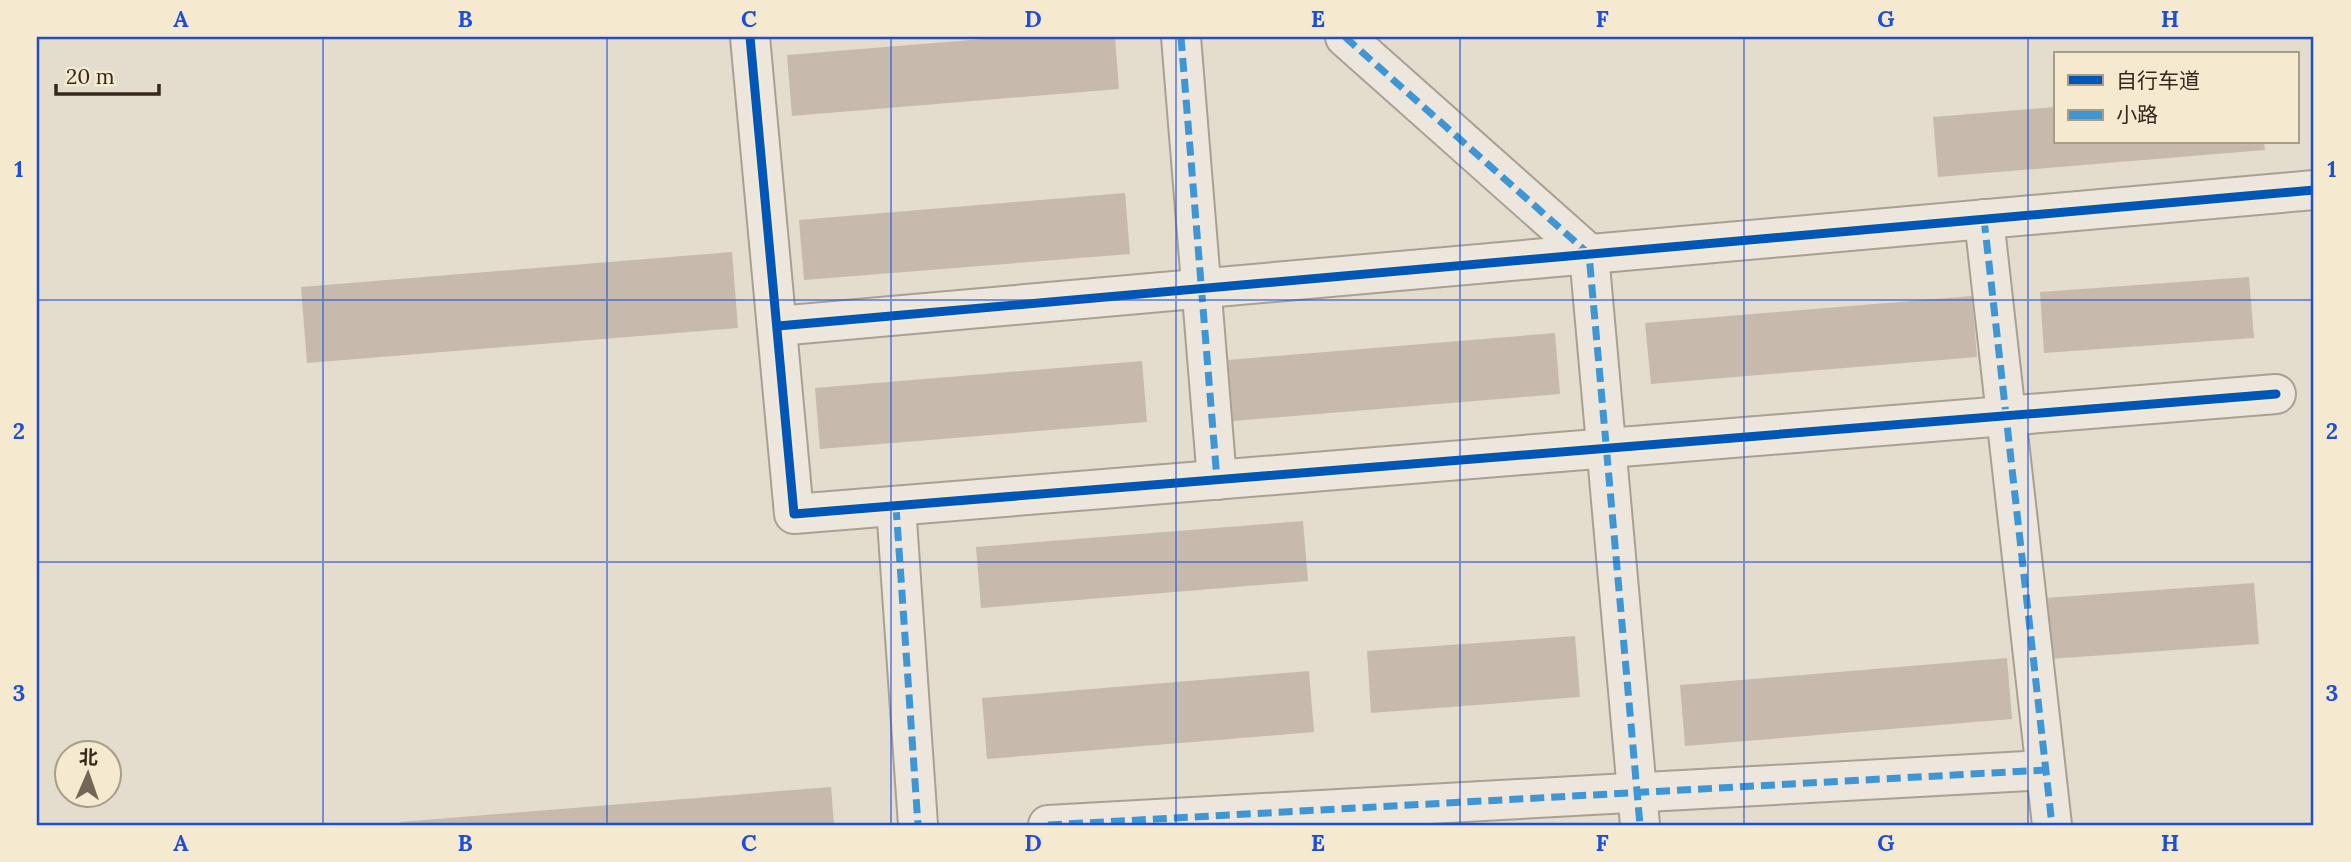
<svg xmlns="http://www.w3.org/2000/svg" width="2351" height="862" font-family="Lora,'Noto Sans SC',serif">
<rect width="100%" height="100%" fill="#e4dccc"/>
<g fill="#c7baac">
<path d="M1008 37H1115L1119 89 792 116 787 55Z"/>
<path d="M2055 107V142H2264L2265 150 1938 177 1933 117Z"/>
<path d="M1125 193 1130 254 804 280 799 220Z"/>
<path d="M732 252 738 328 307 363 301 287Z"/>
<path d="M2249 277 2254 338 2044 353 2040 292Z"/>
<path d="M1972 296 1977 357 1651 384 1645 323Z"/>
<path d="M1555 333 1560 394 1233 421 1228 360Z"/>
<path d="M1142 361 1147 422 820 449 815 388Z"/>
<path d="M1303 521 1308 581 981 608 976 547Z"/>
<path d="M2254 583 2259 644 2050 659 2045 598Z"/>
<path d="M1575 636 1580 697 1371 713 1367 651Z"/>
<path d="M2007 658 2012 719 1685 746 1680 685Z"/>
<path d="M1309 671 1314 732 987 759 982 698Z"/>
<path d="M831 787 834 825H401L400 822Z"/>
</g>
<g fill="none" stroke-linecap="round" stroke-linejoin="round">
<g stroke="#a9a094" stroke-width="42">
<g id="minor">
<path d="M750 37 794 514 2276 394"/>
<path d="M1181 37 1217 480"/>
<path d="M1345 37 1589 254 1640 825"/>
<path d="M1984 219 2052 825"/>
<path d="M778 326 2314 190"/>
<path d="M896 506 918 825"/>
<path d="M1048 825 2045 770"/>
</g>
</g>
<use href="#minor" stroke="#ece6dd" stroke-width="38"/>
<g stroke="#3e96d5" stroke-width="7" stroke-dasharray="14 7" stroke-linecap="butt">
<path d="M1181 37 1217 480"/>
<path d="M1345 37 1589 254 1640 825"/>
<path d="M1984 219 2052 825"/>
<path d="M896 506 918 825"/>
<path d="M1048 825 2045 770"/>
</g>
<g stroke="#f5e9d0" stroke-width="13">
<g id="cycleway">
<path d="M750 37 794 514 2276 394"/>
<path d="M778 326 2314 190"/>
</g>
</g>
<use href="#cycleway" stroke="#0057b8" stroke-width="9"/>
</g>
<path fill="none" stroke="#1d4ed8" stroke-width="2" stroke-opacity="0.55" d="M323 37V825M607 37V825M891 37V825M1176 37V825M1460 37V825M1744 37V825M2028 37V825M37 300H2314M37 562H2314"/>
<rect width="2351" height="862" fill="none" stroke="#f5e9d0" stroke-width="77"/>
<rect x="2054" y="52" width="245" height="91" fill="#f5e9d0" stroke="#a99c88" stroke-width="2"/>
<rect x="2068" y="75" width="35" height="10" fill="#0057b8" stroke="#a99c88" stroke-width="2"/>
<text x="2116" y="88" font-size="21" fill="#37281d">自行车道</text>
<rect x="2068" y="110" width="35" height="10" fill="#3e96d5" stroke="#a99c88" stroke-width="2"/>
<text x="2116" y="122" font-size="21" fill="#37281d">小路</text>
<g transform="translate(88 774) rotate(2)"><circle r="33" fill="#f5e9d0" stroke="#a99c88" stroke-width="2"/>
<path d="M0-5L12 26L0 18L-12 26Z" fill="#74675a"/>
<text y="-10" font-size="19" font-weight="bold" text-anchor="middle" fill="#37281d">北</text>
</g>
<path d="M56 84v10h103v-10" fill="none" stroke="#37281d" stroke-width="3.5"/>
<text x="66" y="84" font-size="21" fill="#37281d" stroke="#f5e9d0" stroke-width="5" paint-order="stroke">20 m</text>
<rect x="38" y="38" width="2274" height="786" fill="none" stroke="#1d4ed8" stroke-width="2.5"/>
<g font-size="23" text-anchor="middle" font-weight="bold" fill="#1d4ed8">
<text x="181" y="27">A</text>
<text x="465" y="27">B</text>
<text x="749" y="27">C</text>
<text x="1033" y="27">D</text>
<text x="1318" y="27">E</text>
<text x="1602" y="27">F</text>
<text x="1886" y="27">G</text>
<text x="2170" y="27">H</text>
<text x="19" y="177">1</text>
<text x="2332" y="177">1</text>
<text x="19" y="439">2</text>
<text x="2332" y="439">2</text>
<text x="19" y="701">3</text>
<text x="2332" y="701">3</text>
<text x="181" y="851">A</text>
<text x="465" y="851">B</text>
<text x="749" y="851">C</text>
<text x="1033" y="851">D</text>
<text x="1318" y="851">E</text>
<text x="1602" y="851">F</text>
<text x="1886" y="851">G</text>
<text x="2170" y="851">H</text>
</g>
</svg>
